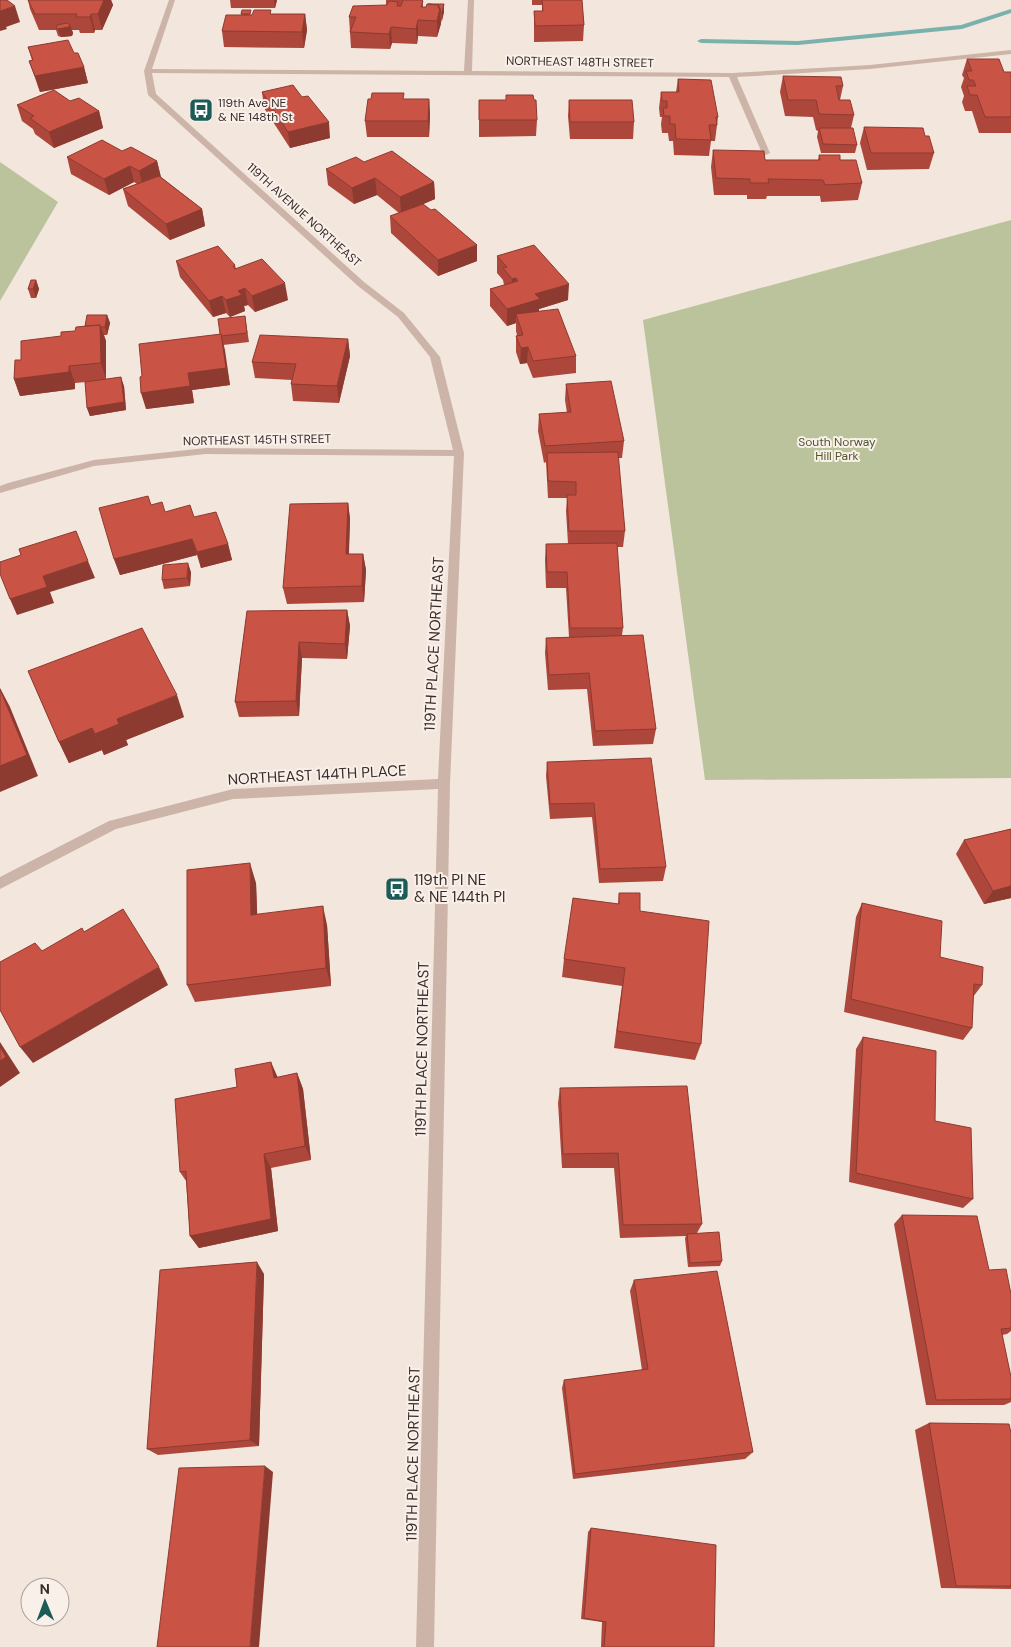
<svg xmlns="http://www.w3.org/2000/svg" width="1011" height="1647" font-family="'DM Sans',sans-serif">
<rect width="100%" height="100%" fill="#f3e6dd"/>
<g fill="#bbc39c">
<path d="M0 162 58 202 0 301Z"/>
<path d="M1011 220V778L705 780 643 320Z"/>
</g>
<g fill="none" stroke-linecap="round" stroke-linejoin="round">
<path fill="#7bb1ac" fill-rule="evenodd" d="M1011 9V13L962 29 798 45 701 43 697 41 701 39 798 41 961 25Z"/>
<path fill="#ccb4a8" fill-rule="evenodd" d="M169 0H175L152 69 464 71 468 0H474L472 71 732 73 870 65 1011 50V54L870 69 737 77 770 153 766 155 762 153 729 77 152 73 156 94 364 282 404 313 440 357 464 453 450 784 434 1647H416L438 789 233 799 116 829 0 889V877L109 821 233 789 438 779 454 456 206 454 94 466 0 493V486L8 483 94 460 206 448 453 450 430 357 398 317 358 286 148 95 144 71Z"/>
</g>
<g fill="#ad473b">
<path d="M28 0H111L113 5 102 30H95L94 33H80L79 30H72L73 33 72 36 61 37 58 36 56 30H39L30 9Z"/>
<path d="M230 0H277L275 8H231Z"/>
<path d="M386 0H422L423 1V7H426L444 4V12L437 37 418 36 417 44 392 43 390 49 351 48 349 17 386 5Z"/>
<path d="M532 0H582L584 25 583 41 534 42V11H542V5H532Z"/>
<path d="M242 10 251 15 271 14H305L307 30 304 48 224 47 222 31 241 15Z"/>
<path d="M28 47 74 53 84 67 88 83 40 92 29 61 32 60Z"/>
<path d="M967 59 1004 72H1011V133H979L972 111H965L962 102 964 96 961 87 964 78 962 75Z"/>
<path d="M783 76 843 86 840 100 854 115 851 128 857 145 855 153H821L817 137 818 131 816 130 813 117 785 116 780 92Z"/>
<path d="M678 79 718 117 715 141H711L709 156 674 155 673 141H669L668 133H662L661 124 662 117H660L659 108 661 92H676Z"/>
<path d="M262 92 330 138 290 148 264 108Z"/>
<path d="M404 99H429L430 115 429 137H367L365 121Z"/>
<path d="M479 100 537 120 536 136 479 137Z"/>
<path d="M569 100 634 122 633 139H570L568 116Z"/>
<path d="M70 101 99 111 103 128 54 148 35 134 33 129 22 121 17 105Z"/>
<path d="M864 127 925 136 934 153 929 169 867 170 860 143Z"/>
<path d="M713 150 765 160H818L819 155 840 160 862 183 858 200 821 202 820 196H767L766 199H747V195H714L711 167Z"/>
<path d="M122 151 157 161 161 177 202 209 205 226 170 240 128 206 123 189 137 184 134 182 109 195 71 174 67 157Z"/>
<path d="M364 162 434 182 435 199 420 205 431 210 477 245V261L438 276 391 233 390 216 399 213 377 195 354 204 328 185 326 169Z"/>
<path d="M497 256 568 300 539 309V312L576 356V373L533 378 527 363 520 364 516 352V336L517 335 516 331V323L507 326 490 306V289L504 285 503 280 497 273Z"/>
<path d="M176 261 235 265 236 269 288 300 255 312 248 305 244 306 245 311 230 317 226 313 213 317 180 277Z"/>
<path d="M36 280 39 289 36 298H31L28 289Z"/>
<path d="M107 315 110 323 107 335H104L106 341V379L124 386 126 410 90 416 87 408 97 381 75 383V389L20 396 14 379 21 360 61 336 75 331Z"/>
<path d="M245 316 249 342 223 345 230 385 192 390 194 403 146 409 220 334Z"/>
<path d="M348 339 350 356 339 403 293 401 291 384 292 380 255 378 252 362Z"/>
<path d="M566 384 624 441 622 458H618L625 531 623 547H617L623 628 622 635 656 729 653 744 593 746 587 689 548 690 545 653 546 638 569 637 566 588H546L545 560 546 544H568L566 511 567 498H548L546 462 544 463 538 431 539 414 567 413 565 400Z"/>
<path d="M348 503 350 519 349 554H363L366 570 364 602 287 604 283 588Z"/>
<path d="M151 505 165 512 194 517 228 544 232 560 201 568 197 555 120 575 114 559Z"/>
<path d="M191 572 190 586 164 589 162 580Z"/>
<path d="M347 610 350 626 347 659 302 658 299 716 239 717 235 702 247 611Z"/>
<path d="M28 671 184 717 126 740 128 745 104 755 102 750 69 763 59 742Z"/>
<path d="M547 762 666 867 663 881 599 883 592 817 550 819 546 776Z"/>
<path d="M1011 829V898L984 904 956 854 964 840Z"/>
<path d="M256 883 257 914 327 925 331 986 195 1002 187 985Z"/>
<path d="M619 893 640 911 701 1044 695 1060 614 1048 622 986 562 977 564 959 618 904Z"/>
<path d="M862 903 982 985 973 997 972 1028 963 1040 844 1012 856 917Z"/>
<path d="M863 1037 935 1121 973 1199 963 1208 849 1182 856 1049Z"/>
<path d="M297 1073 303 1089 311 1160 271 1168 278 1231 199 1248 190 1236 186 1181 180 1172 237 1087Z"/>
<path d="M560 1088 702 1224 697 1233 722 1261 720 1266 688 1267 685 1238 686 1236 620 1238 614 1168H562L558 1103Z"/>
<path d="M902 1215 989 1270 1011 1294V1331L1007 1334 1002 1335 1011 1377V1402L1004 1405H926L894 1224Z"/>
<path d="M264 1274 259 1446 158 1455 147 1449Z"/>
<path d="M634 1280 753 1452 745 1459 573 1479 562 1388 564 1380 642 1370 630 1291Z"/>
<path d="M929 1423 1011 1433V1589L941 1588 915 1430Z"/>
<path d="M591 1528 714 1647H601L602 1622 581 1619 588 1532Z"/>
</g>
<g fill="#8d3a30">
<path d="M104 0H111L113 5 102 30 98 14Z"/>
<path d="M274 0H277L275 8Z"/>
<path d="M444 4V12L442 21V13Z"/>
<path d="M439 5 440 8 441 24 437 37V21Z"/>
<path d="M15 6 20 22 6 27 7 29 0 31V11Z"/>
<path d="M91 14 95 30 94 33 90 17Z"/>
<path d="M305 14 307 30 304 48 302 32Z"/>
<path d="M418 20V36L417 44 416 29Z"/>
<path d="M70 25 73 33 72 36 61 37 58 29Z"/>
<path d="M391 27 392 43 390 49 389 34Z"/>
<path d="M84 67 88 83 40 92 35 76Z"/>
<path d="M429 99 430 115 429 137 428 121Z"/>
<path d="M99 111 103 128 54 148 49 132Z"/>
<path d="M329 122 330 138 290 148 288 132Z"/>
<path d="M157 161 161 178 143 187 139 171Z"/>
<path d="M130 166 134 182 109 195 104 179Z"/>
<path d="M375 178 377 195 354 204 352 188Z"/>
<path d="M434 182 435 199 401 214 400 197Z"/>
<path d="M202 209 205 226 170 240 166 224Z"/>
<path d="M477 245V261L438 276V260Z"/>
<path d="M516 278V294L512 295V279Z"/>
<path d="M36 280 39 289 36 298 33 289Z"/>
<path d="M285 283 288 300 255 312 252 296Z"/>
<path d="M569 284 568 300 539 309V316L516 314V323L507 326V309L535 294Z"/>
<path d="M245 288 248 305 244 306 245 311 230 317 226 300 238 291Z"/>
<path d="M222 296 226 313 213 317 209 301Z"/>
<path d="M107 315 110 323 107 335 105 327Z"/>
<path d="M100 325 106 341V379L101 363Z"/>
<path d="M221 334 225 350 230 385 192 390 194 403 146 409 141 393 188 373Z"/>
<path d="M348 339 350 356 339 403 337 386Z"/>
<path d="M528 347 527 363 520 364 521 348Z"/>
<path d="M69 366 75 383V389L20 396 14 379Z"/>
<path d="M121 377 124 386 126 410 90 416 87 408Z"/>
<path d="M348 503 350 519 348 571 346 554Z"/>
<path d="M192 539 197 555 120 575 114 559Z"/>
<path d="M228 544 232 560 201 568 197 552Z"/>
<path d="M363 554 366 570 364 602 362 586Z"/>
<path d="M88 561 95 578 50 592 54 603 17 615 10 599 43 576Z"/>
<path d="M188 563 191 572 190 586 187 578Z"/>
<path d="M347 610 350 626 347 659 345 644Z"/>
<path d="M299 642 302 658 299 716 296 701Z"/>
<path d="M0 688 10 707 38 776 0 792Z"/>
<path d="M177 695 184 717 126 740 128 745 104 755 95 734 117 719Z"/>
<path d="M92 728 102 750 69 763 59 742Z"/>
<path d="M250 863 256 883 258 934 251 915Z"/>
<path d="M1011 886V898L984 904 993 891Z"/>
<path d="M323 906 327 925 331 986 326 968Z"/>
<path d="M159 967 168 985 33 1063 20 1047Z"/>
<path d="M0 1042 20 1073 0 1087Z"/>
<path d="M271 1062 278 1078H274Z"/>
<path d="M297 1073 303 1089 311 1160 305 1146Z"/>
<path d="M264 1154 271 1168 278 1231 199 1248 190 1236Z"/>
<path d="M257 1262 264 1274 259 1446 250 1440Z"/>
<path d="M265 1466 273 1472 259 1647H250Z"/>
</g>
<g fill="#c95345" stroke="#8d3a30">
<path d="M0 0H7L15 6 0 11Z"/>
<path d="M28 0H104L98 14H91L90 17H76L77 14H35Z"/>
<path d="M403 0H422L423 1 421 7H426L427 4 439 5 438 8H440L437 21 418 20 416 29 391 27 389 34 350 32 356 17H349L353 6 387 5 389 1 398 2 397 6H401Z"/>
<path d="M542 0H582L584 25 535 26 534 11H543Z"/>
<path d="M428 4H444L442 13H441L440 8H439V5Z"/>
<path d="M242 10H251L250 14H241Z"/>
<path d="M254 10H271L270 14H305L302 32 222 31 226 15H252Z"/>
<path d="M67 23 70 25 69 27 58 29 56 28 57 25Z"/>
<path d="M68 40 74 53H78L84 67 35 76 29 61 33 60 28 47Z"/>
<path d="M967 59H999L1004 72H1011V117H985L977 95H970L967 86H976L973 80H969L966 71H972Z"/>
<path d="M783 76 841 77 843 86H836L839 100H850L854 115 819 114 816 100H788Z"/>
<path d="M678 79 711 80 718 117H716L717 125H709L711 140 676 139 675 124H670V116H664L663 108H667V101H662L661 92H679Z"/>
<path d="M293 85 302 97 308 96 329 122 288 132 262 92Z"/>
<path d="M54 90 70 101 79 98 99 111 49 132 30 118 34 116 17 105Z"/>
<path d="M372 93H404L403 99H429L428 121H365L368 99H371Z"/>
<path d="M506 95H533L534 100H536L537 120H479V100H506Z"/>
<path d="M569 100H632L634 122H570Z"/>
<path d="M864 127 923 128 925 136H929L934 153H871Z"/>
<path d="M819 128H853L857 145 823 144Z"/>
<path d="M102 140 122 151 131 147 157 161 139 171 130 166 104 179 67 157Z"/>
<path d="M713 150 764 151 765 160H820L819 155H840V160H856L862 183 825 185 823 180 768 179 769 183H750V179L716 178Z"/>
<path d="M392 151 434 182 400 197 375 178 352 188 326 169 356 157 364 162Z"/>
<path d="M159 176 202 209 166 224 123 189Z"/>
<path d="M423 204 431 210 435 209 477 245 438 260 390 216Z"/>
<path d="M534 245 569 284 535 294 540 299 507 309 490 289 518 281 516 278 512 279 503 268 507 267 497 256Z"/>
<path d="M218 246 235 265 233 266 235 269 262 259 285 283 252 296 245 288 238 291 242 295 226 300 222 296 209 301 176 261Z"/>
<path d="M31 280H36L33 289H28Z"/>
<path d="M558 309 576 356 533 361 528 347 521 348 516 336 523 335 516 314Z"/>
<path d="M87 315H107L105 327H101L100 325 85 326Z"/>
<path d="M245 316 247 333 221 336V334H220L218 319Z"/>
<path d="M100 325 101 363 69 366V372L14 379 15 360H21V341L61 336V332L75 331 76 327Z"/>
<path d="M221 334 226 368 188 373 190 386 141 393 140 377 142 376 139 344Z"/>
<path d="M260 335 348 339 337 386 291 384 296 364 252 362Z"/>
<path d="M121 377 124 402 87 408 85 382Z"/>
<path d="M611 381 624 441 545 446 539 414 571 412 566 384Z"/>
<path d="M618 452 625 531H569L567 495H576V482L548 481 547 453Z"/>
<path d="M148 496 151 505 162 502 165 512 190 505 194 517 216 512 228 544 197 552 192 539 114 559 99 508Z"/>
<path d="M348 503 346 554H363L362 586 283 588 290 504Z"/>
<path d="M76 531 88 561 43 576 47 587 10 599 0 574V562L21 555 19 549Z"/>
<path d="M617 543 623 628H570L567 572H547L546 544Z"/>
<path d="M188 563 187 578 162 580 163 565Z"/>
<path d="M347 610 345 644 299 642 296 701 235 702 247 611Z"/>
<path d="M142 628 177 695 117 719 119 724 95 734 92 728 59 742 28 671Z"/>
<path d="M643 635 656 729 595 731 589 673 549 675 546 638Z"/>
<path d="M0 689 27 755 0 766Z"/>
<path d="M651 758 666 867 600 869 594 803 550 804 547 762Z"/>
<path d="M1011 829V886L993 891 964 840Z"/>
<path d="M250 863 251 915 323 906 326 968 187 985V870Z"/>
<path d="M619 893H640V911L709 921 701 1044 617 1031 625 968 564 959 573 898 619 904Z"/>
<path d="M862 903 942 921 940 957 983 967 982 985 974 984 972 1028 851 999Z"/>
<path d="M123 909 159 967 20 1047 0 1010V962L35 943 42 951 82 928 84 932Z"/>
<path d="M863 1037 936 1051 935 1121 971 1128 973 1199 856 1173Z"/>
<path d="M0 1047 6 1057 0 1061Z"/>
<path d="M271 1062 274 1078 297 1073 305 1146 264 1154 271 1219 190 1236 186 1171 180 1172 175 1099 237 1087 235 1069Z"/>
<path d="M687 1086 702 1224 623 1225 618 1153 563 1154 560 1088Z"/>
<path d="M902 1215 977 1216 989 1270 1006 1269 1011 1294V1328L1001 1329 1011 1377V1399L936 1400Z"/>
<path d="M719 1232 722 1261 690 1263 687 1234Z"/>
<path d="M257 1262 250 1440 147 1449 160 1270Z"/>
<path d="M717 1271 753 1452 575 1474 564 1380 648 1369 634 1280Z"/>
<path d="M929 1423 1009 1424 1011 1433V1586H956Z"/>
<path d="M265 1466 250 1647H157L179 1468Z"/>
<path d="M591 1528 716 1545 714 1647H604L606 1622 584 1618Z"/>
</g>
<defs>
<g id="bus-square" transform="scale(1.25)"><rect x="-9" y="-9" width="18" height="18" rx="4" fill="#1d5b57" stroke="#faf0ea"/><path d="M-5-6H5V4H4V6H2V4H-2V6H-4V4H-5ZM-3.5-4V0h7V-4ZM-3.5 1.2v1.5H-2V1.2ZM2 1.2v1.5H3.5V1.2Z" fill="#fff"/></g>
</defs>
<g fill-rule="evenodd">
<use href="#bus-square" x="201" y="110"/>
<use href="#bus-square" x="397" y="889"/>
</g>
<g text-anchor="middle" stroke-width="4" stroke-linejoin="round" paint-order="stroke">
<g font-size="12" fill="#382b29" stroke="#faf0ea">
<text transform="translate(580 62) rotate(1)" y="4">NORTHEAST 148TH STREET</text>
<text transform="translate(304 215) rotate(42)" y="4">119TH AVENUE NORTHEAST</text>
<text transform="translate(257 440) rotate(-1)" y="4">NORTHEAST 145TH STREET</text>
</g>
<g font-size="12" fill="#382b29" stroke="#faf0ea" text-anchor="start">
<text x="218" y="107">119th Ave NE<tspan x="218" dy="14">&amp; NE 148th St</tspan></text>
</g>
<g font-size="12" fill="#4d572c" stroke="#faf0ea">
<text x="837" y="446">South Norway<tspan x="837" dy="14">Hill Park</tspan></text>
</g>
<g font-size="15" fill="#382b29" stroke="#faf0ea">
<text transform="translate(434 644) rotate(-87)" y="5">119TH PLACE NORTHEAST</text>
<text transform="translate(317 775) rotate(-3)" y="5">NORTHEAST 144TH PLACE</text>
<text transform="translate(422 1049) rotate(-89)" y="5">119TH PLACE NORTHEAST</text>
<text transform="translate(413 1454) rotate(-89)" y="5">119TH PLACE NORTHEAST</text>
</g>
<g font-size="15" fill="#382b29" stroke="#faf0ea" text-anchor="start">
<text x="414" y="885">119th Pl NE<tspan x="414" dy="17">&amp; NE 144th Pl</tspan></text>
</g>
</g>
<g transform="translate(45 1602) rotate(359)"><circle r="24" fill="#faf0ea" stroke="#aca19d"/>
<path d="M0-4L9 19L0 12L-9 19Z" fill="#1d5b57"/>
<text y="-8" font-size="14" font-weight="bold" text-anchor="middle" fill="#382b29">N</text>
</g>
</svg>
